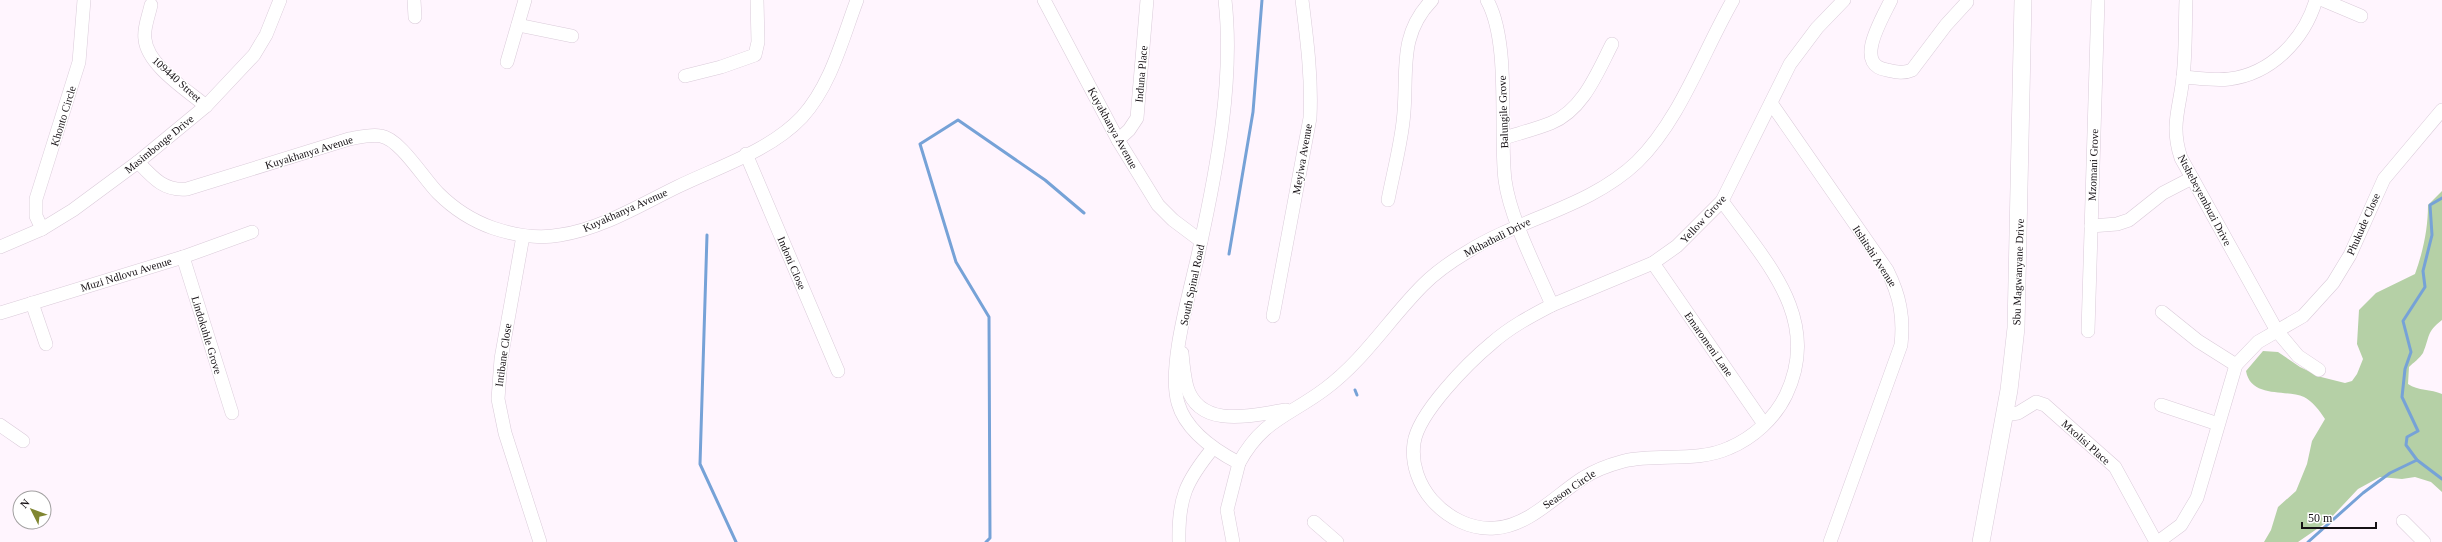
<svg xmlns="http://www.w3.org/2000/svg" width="2442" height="542" font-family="'Times New Roman',serif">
<rect width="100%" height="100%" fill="#fff5fe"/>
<path fill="#b5d0a6" d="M2442 191V320C2426 332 2430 337 2423 353 2420 358 2413 363 2409 367L2408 384C2418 391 2431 389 2442 394V492L2431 482 2415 477 2402 479 2380 477 2358 489 2327 522 2298 542H2264L2271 530 2278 507 2296 491 2307 464 2312 441 2325 419C2320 411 2312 401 2304 397 2287 389 2251 399 2246 371L2263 351 2278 352 2300 367 2321 377 2345 383 2352 381 2357 374 2363 359 2357 344 2359 310 2376 293 2415 274C2423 252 2428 229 2428 205Z"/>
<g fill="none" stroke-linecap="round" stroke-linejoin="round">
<g stroke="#76a2d7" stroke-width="3">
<path d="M2442 198 2430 205 2432 235 2423 271 2425 287 2403 321 2411 352 2405 369 2402 397 2418 431 2407 437 2406 445 2417 460 2442 479"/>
<path d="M707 235 700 464 736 542"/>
<path d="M1229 254 1253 112 1262 0"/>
<path d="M1355 390 1357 395"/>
<path d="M986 542 990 538 989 317 956 262 920 144 958 120 1045 180 1084 213"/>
<path d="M2308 542 2363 493 2390 473 2417 460"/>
</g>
<g stroke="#dacbd9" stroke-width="14">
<g id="minor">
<path d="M414 0 415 17"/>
<path d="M1044 0 1118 140 1158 205 1173 220 1201 241"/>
<path d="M1225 0C1234 79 1217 168 1200 246 1192 286 1167 365 1178 403 1186 431 1214 450 1239 463L1227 510 1233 542"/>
<path d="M1487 0C1511 43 1499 131 1505 180 1510 218 1537 270 1552 305L1653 263 1677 246 1722 201 1790 64 1817 28 1844 0"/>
<path d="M1891 0C1882 19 1853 65 1887 70 1896 72 1903 74 1912 70L1946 25 1967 2"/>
<path d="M2186 0C2185 25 2186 51 2183 77 2180 108 2170 125 2181 158L2277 331 2298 356 2319 370"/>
<path d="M2323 0 2361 16"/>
<path d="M151 5C149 15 143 29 145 39 147 65 187 90 206 106"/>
<path d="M518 25 572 36"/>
<path d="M507 62 525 0"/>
<path d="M685 76 721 67 755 55 758 42 757 0"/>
<path d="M2183 77C2198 78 2215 81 2229 79 2271 74 2304 40 2316 0"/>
<path d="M1771 103 1887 270C1900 296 1904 317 1901 345L1830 542"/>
<path d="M1504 138C1520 133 1536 129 1551 123 1583 110 1597 73 1612 44"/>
<path d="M1118 140 1129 130 1137 118 1147 0"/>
<path d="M746 154 838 371"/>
<path d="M138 162C153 178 164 191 187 189L349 139C360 137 371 134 381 136 400 139 424 179 438 193 453 208 473 221 493 228 514 235 538 239 560 235 601 229 640 205 677 187 718 167 770 151 802 117 831 85 842 40 857 0"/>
<path d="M1388 200C1393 174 1400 148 1403 122 1409 76 1396 37 1432 0"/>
<path d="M2091 226 2117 224 2129 220 2163 193 2192 178"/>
<path d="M42 229 36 216V199L79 62 84 0"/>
<path d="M523 236 501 359 498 399 505 433 540 542"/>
<path d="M0 247 42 229 73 210 138 162 206 106 254 55 266 35 280 0"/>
<path d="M183 257 232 413"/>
<path d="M1653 263 1764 424"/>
<path d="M32 303 46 344"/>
<path d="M1552 305C1531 316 1510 327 1492 343 1469 362 1418 413 1414 443 1411 464 1419 485 1432 500 1448 518 1471 530 1495 528 1529 526 1556 495 1583 478 1595 470 1609 465 1624 461 1658 453 1696 463 1729 448 1753 438 1775 418 1786 395 1823 318 1764 260 1722 201"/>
<path d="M2162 312 2198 341 2236 365"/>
<path d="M0 313 183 257 252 232"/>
<path d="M1273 316 1310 118C1312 78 1307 40 1302 0"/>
<path d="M2088 331 2098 0"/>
<path d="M1182 353C1183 364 1184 376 1187 387 1200 430 1253 415 1286 410"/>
<path d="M2161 405 2218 424"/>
<path d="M2005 415 2018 413 2036 402 2045 405 2115 467 2156 542"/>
<path d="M0 425 23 441"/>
<path d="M1239 463C1262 420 1289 416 1325 389 1364 360 1389 319 1423 285 1436 272 1452 261 1467 252 1521 218 1590 207 1637 162 1680 120 1703 52 1733 0"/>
<path d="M2403 521 2424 542"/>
<path d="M1314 522 1337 542"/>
<path d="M1179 542C1178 498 1186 481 1213 448"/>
<path d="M2158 542 2181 525 2197 498 2236 365 2258 342 2303 316 2333 283 2350 255 2384 179 2442 110"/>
</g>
</g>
<g stroke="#dacbd9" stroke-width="18">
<path id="major" d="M1981 542 2009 390 2016 328 2023 0"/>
</g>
<use href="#minor" stroke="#fff" stroke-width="13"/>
<use href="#major" stroke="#fff" stroke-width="17"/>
</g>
<g text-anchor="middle" stroke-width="3" stroke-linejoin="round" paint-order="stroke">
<g font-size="11" fill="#161115" stroke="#fff">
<text transform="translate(1141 74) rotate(-85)" y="4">Induna Place</text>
<text transform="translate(177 79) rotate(42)" y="4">109440 Street</text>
<text transform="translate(1503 112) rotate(-92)" y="4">Balungile Grove</text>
<text transform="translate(63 116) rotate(-73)" y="4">Khonto Circle</text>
<text transform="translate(1113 128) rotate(61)" y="4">Kuyakhanya Avenue</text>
<text transform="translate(159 144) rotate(-39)" y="4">Masimbonge Drive</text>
<text transform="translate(309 152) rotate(-17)" y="4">Kuyakhanya Avenue</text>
<text transform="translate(1302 159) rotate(-80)" y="4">Meyiwa Avenue</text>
<text transform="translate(2093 165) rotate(-88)" y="4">Mzomani Grove</text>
<text transform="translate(2205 200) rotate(62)" y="4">Ntshebeyembuzi Drive</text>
<text transform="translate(625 210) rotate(-24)" y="4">Kuyakhanya Avenue</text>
<text transform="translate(1703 219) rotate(-47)" y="4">Yellow Grove</text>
<text transform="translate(2363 224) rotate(-66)" y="4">Phukude Close</text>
<text transform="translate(1497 237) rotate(-27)" y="4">Mkhathali Drive</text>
<text transform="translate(1875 256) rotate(57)" y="4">Itshitshi Avenue</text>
<text transform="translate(792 263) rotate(67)" y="4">Indoni Close</text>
<text transform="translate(2018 272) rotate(-88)" y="4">Sbu Magwanyane Drive</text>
<text transform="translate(126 274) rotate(-17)" y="4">Muzi Ndlovu Avenue</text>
<text transform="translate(1192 285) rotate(-78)" y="4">South Spinal Road</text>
<text transform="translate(207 335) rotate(73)" y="4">Lindokuhle Grove</text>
<text transform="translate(1709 344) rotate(55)" y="4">Emaromeni Lane</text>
<text transform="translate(503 355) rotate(-82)" y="4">Intibane Close</text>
<text transform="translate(2086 442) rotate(42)" y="4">Mxolisi Place</text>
<text transform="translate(1569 489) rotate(-34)" y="4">Season Circle</text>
</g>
</g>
<g transform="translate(32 510) rotate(312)"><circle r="19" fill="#ffffff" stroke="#a2a0a1"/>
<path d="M0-3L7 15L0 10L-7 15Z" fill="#808631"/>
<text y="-6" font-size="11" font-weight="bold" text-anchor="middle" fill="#161115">N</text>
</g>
<path d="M2302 522v6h74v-6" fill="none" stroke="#161115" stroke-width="2"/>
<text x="2308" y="522" font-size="12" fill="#161115" stroke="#ffffff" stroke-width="3" paint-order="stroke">50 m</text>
</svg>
